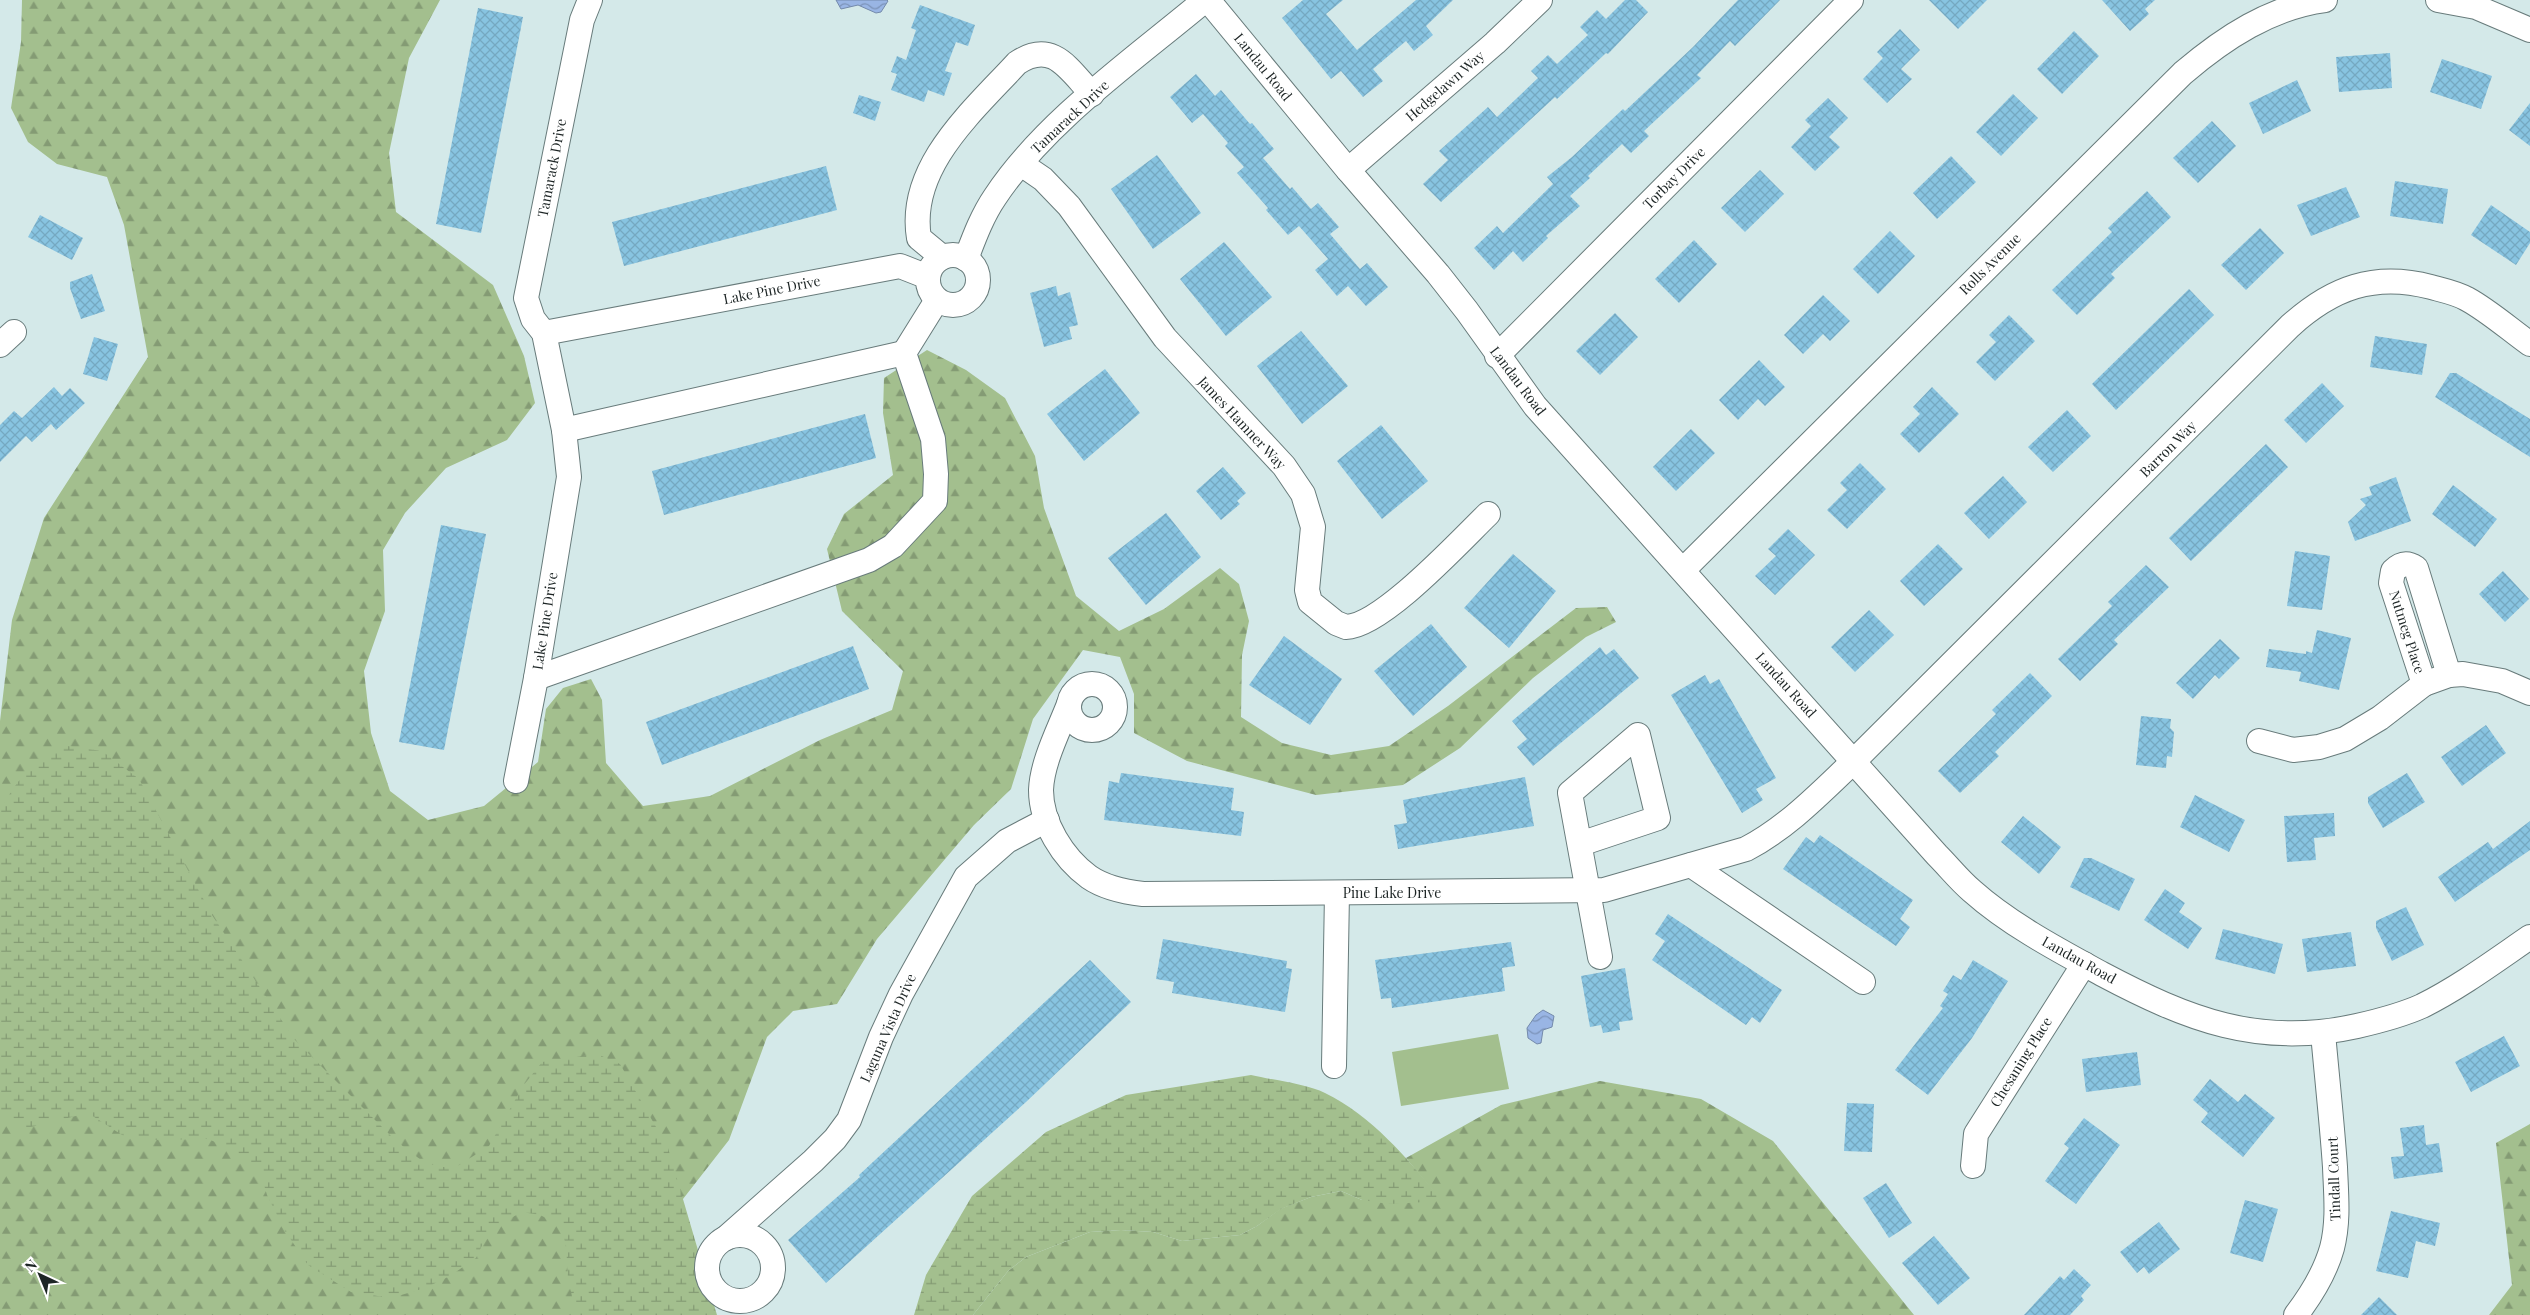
<svg xmlns="http://www.w3.org/2000/svg" width="2530" height="1315" font-family="'Playfair Display',serif">
<defs>
<pattern id="forest-firs" width="22" height="20" patternUnits="userSpaceOnUse" patternTransform="scale(1.25)"><rect width="22" height="20" fill="#a3bf8e"/><path d="M5 1l3.5 6h-7zM16 11l3.5 6h-7z" fill="#849b74"/></pattern>
<pattern id="wetland-marsh" width="20" height="14" patternUnits="userSpaceOnUse" patternTransform="scale(1.25)"><rect width="20" height="14" fill="#a3bf8e"/><path d="M1 5h8M5 5V1M11 12h8M15 12V8" fill="none" stroke="#849b74"/></pattern>
<pattern id="water-waves" width="16" height="10" patternUnits="userSpaceOnUse" patternTransform="scale(1.25)"><rect width="16" height="10" fill="#99b5e4"/><path d="M0 5q4-4 8 0t8 0" fill="none" stroke="#7c93b9"/></pattern>
<pattern id="building-cross-hatch" width="8" height="8" patternUnits="userSpaceOnUse" patternTransform="scale(1.25)"><rect width="8" height="8" fill="#88c4e1"/><path d="M0 0l8 8M0 8l8-8" fill="none" stroke="#75a8c1"/></pattern>
</defs>
<rect width="100%" height="100%" fill="#d4e9e9"/>
<path fill="#a3bf8e" d="M1498 1034 1509 1089 1401 1106 1392 1052Z"/>
<g fill="url(#forest-firs)">
<path d="M22 0H440L409 58 389 153 396 212 493 285 524 356 535 403 507 440 446 468 405 513 383 550 385 611 364 671 371 733 390 791 428 820 484 806 538 762 546 709 563 688 591 679 602 700 606 763 643 806 710 796 820 740 892 710 903 671 842 611 827 549 844 514 893 475 883 413 884 378 927 350 966 370 1005 398 1035 456 1044 508 1076 596 1119 631 1164 609 1220 568 1239 584 1249 621 1242 655 1241 717 1282 743 1331 755 1389 746 1448 706 1576 608 1607 607 1616 622 1586 637 1533 678 1460 748 1403 785 1316 795 1187 761 1134 733V694L1120 657 1083 650 1033 719 1011 789 974 825 877 939 837 1004 793 1011 767 1037 729 1140 683 1199 681 1315H0V721L12 620 44 518 148 357 124 225 107 177 57 164 28 142 11 108 21 42Z"/>
<path d="M1600 1081 1701 1099 1773 1141 1914 1315H973L1008 1271 1026 1257 1090 1232 1121 1230 1153 1232 1182 1241 1240 1235 1257 1226 1280 1209 1311 1197 1341 1191 1362 1200 1439 1198 1406 1158 1501 1105Z"/>
<path d="M2530 1124V1315H2489L2512 1285 2496 1143Z"/>
</g>
<g fill="url(#wetland-marsh)">
<path d="M67 746 102 751 139 779 212 915 294 1039 396 1141 425 1163 453 1169 489 1146 523 1086 542 1062 597 1054 620 1064 668 1148 717 1315H576L568 1278 566 1245 560 1225 540 1215 522 1212 505 1221 487 1235 476 1258 450 1276 425 1288 391 1298 351 1292 308 1265 285 1231 267 1195 259 1168 234 1150 208 1139 147 1140 122 1135 88 1113 27 1128 0 1118V811C18 777 32 762 67 746Z"/>
<path d="M1251 1075C1272 1080 1307 1084 1325 1093 1372 1116 1407 1158 1440 1198L1425 1202 1389 1204 1362 1200 1341 1191 1311 1197 1281 1209 1257 1226 1240 1235 1182 1241 1153 1232 1121 1230 1090 1232 1026 1257 1008 1271 973 1315H914L926 1275 972 1196 1046 1132 1126 1095Z"/>
</g>
<g fill="url(#water-waves)" stroke="#748aab">
<path d="M836 0H887L888 1 881 12 876 13 858 5 841 9Z"/>
<path d="M1543 1010 1554 1016 1552 1027 1543 1030 1541 1043 1537 1044 1528 1038 1527 1028 1536 1015Z"/>
</g>
<g fill="url(#building-cross-hatch)">
<path d="M1303 0H1343L1326 14 1357 50 1416 0H1453L1426 26 1433 35 1414 51 1406 41 1373 69 1383 81 1363 97 1341 71 1331 79 1282 18Z"/>
<path d="M1625 0H1636L1648 12 1608 54 1606 53 1557 99 1555 97 1441 202 1423 184 1448 160 1439 151 1488 107 1497 117 1538 78 1531 71 1548 55 1557 64 1588 35 1580 27 1597 10 1606 19Z"/>
<path d="M1738 0H1780L1735 46 1730 41 1697 75 1701 78 1644 131 1649 136 1631 153 1622 144 1588 176 1590 178 1570 196 1580 206 1546 236 1548 238 1523 262 1513 251 1494 270 1474 248 1497 226 1503 233 1553 184 1547 177 1572 157 1623 109 1625 111 1693 47Z"/>
<path d="M1929 0H1987L1958 29Z"/>
<path d="M2102 0H2155L2145 9 2149 14 2130 31Z"/>
<path d="M920 5 975 25 968 46 956 42 945 71 952 73 944 96 928 90 924 102 891 90 897 74 891 72 897 56 906 60 916 30 911 28Z"/>
<path d="M478 8 523 17 481 233 436 224Z"/>
<path d="M1900 29 1920 50 1901 69 1912 79 1887 103 1863 79 1883 58 1877 52Z"/>
<path d="M2074 31 2099 56 2062 94 2037 69Z"/>
<path d="M2390 53 2392 88 2339 92 2336 57Z"/>
<path d="M2442 59 2492 76 2481 109 2430 92Z"/>
<path d="M1196 74 1215 96 1221 90 1250 124 1252 123 1274 149 1263 158 1290 189 1292 187 1311 209 1318 203 1339 227 1330 234 1360 269 1367 263 1388 287 1366 306 1348 286 1337 296 1315 270 1328 259 1299 226 1288 235 1266 210 1268 208 1237 173 1244 167 1225 146 1228 143 1203 114 1192 123 1170 97Z"/>
<path d="M2297 80 2311 111 2263 134 2249 103Z"/>
<path d="M2013 94 2038 118 2001 156 1976 132Z"/>
<path d="M859 95 881 102 875 121 853 113Z"/>
<path d="M1828 98 1848 118 1829 137 1840 147 1815 171 1791 147 1811 126 1805 120Z"/>
<path d="M2530 103V146L2509 130Z"/>
<path d="M2212 121 2236 146 2198 183 2173 158Z"/>
<path d="M1157 155 1201 213 1153 249 1111 189Z"/>
<path d="M1951 156 1976 182 1937 219 1913 193Z"/>
<path d="M826 166 837 210 624 266 612 222Z"/>
<path d="M1760 170 1784 194 1745 232 1721 208Z"/>
<path d="M2395 181 2448 189 2443 224 2390 216Z"/>
<path d="M2346 187 2360 217 2311 236 2297 205Z"/>
<path d="M2147 191 2171 217 2111 274 2115 278 2077 315 2052 290 2112 232 2108 228Z"/>
<path d="M2491 205 2530 232V243L2516 265 2471 235Z"/>
<path d="M40 215 83 238 72 260 28 237Z"/>
<path d="M2260 228 2284 253 2246 290 2221 265Z"/>
<path d="M1890 231 1915 256 1878 294 1853 269Z"/>
<path d="M1694 240 1717 264 1679 303 1655 279Z"/>
<path d="M1224 242 1272 297 1226 336 1180 279Z"/>
<path d="M92 274 105 311 81 319 70 288V282Z"/>
<path d="M1056 286 1058 296 1070 292 1078 325 1069 327 1072 339 1044 347 1030 293Z"/>
<path d="M2189 289 2214 315 2116 410 2092 384Z"/>
<path d="M1823 295 1850 321 1830 341 1823 334 1803 354 1784 335Z"/>
<path d="M1615 313 1638 337 1600 375 1576 351Z"/>
<path d="M2009 315 2035 341 1995 381 1976 362 1996 342 1989 335Z"/>
<path d="M1301 331 1348 386 1302 424 1257 366Z"/>
<path d="M2375 336 2427 344 2422 375 2370 367Z"/>
<path d="M94 337 118 344 107 381 83 374Z"/>
<path d="M1759 360 1785 387 1765 406 1758 399 1738 420 1719 400Z"/>
<path d="M1105 369 1140 413 1084 461 1047 414Z"/>
<path d="M2450 373H2456L2530 419V457L2435 397Z"/>
<path d="M2322 383 2344 406 2306 443 2284 420Z"/>
<path d="M54 387 62 396 70 388 85 403 56 430 51 424 32 442 26 436 0 462V425L14 411 22 418Z"/>
<path d="M1932 387 1959 414 1919 453 1900 434 1920 414 1913 407Z"/>
<path d="M2067 410 2091 436 2053 472 2028 447Z"/>
<path d="M865 414 876 458 664 515 652 471Z"/>
<path d="M1381 425 1428 481 1382 519 1337 461Z"/>
<path d="M1691 429 1715 453 1676 491 1653 467Z"/>
<path d="M2266 444 2288 467 2191 561 2169 538Z"/>
<path d="M1860 463 1886 489 1847 529 1827 510 1847 490 1840 483Z"/>
<path d="M1223 467 1246 493 1237 501 1240 504 1221 520 1196 491Z"/>
<path d="M2003 476 2027 502 1989 539 1964 513Z"/>
<path d="M2396 477 2411 521 2355 541 2348 522 2366 505 2360 499 2372 495 2369 487Z"/>
<path d="M2453 485 2497 519 2475 547 2432 514Z"/>
<path d="M1166 513 1201 557 1146 605 1108 558Z"/>
<path d="M441 525 486 534 444 750 399 742Z"/>
<path d="M1788 529 1815 555 1775 595 1755 576 1776 556 1768 549Z"/>
<path d="M1938 544 1963 569 1924 606 1900 581Z"/>
<path d="M2295 551 2330 556 2322 610 2287 606Z"/>
<path d="M1513 554 1556 591 1509 648 1464 608Z"/>
<path d="M2146 565 2169 587 2114 640 2118 644 2080 681 2058 659 2112 606 2108 602Z"/>
<path d="M2503 571 2529 599 2505 622 2479 594Z"/>
<path d="M1869 610 1894 635 1855 672 1831 647Z"/>
<path d="M1431 624 1467 667 1413 716 1374 671Z"/>
<path d="M2317 630 2351 638 2339 690 2299 681 2301 672 2266 667 2269 649 2306 654V651L2312 653Z"/>
<path d="M1284 636 1342 679 1310 725 1249 685Z"/>
<path d="M2220 639 2240 658 2219 679 2215 675 2193 699 2176 683Z"/>
<path d="M853 646 869 689 662 765 646 722Z"/>
<path d="M1600 647 1606 655 1614 649 1639 678 1533 766 1517 747 1527 739 1512 721Z"/>
<path d="M2030 673 2052 696 1995 752 1999 756 1960 793 1938 771 1996 714 1992 710Z"/>
<path d="M1705 675 1710 684 1719 679 1776 778 1756 789 1763 800 1742 813 1671 695Z"/>
<path d="M2141 716 2171 719 2170 728 2174 732 2172 757 2167 756 2166 768 2136 765Z"/>
<path d="M2486 725 2506 753 2462 786 2441 757Z"/>
<path d="M1121 773 1234 788 1231 810 1244 812 1241 836 1104 820 1109 781 1119 783Z"/>
<path d="M2407 773 2425 802 2383 828 2368 803V797Z"/>
<path d="M1525 777 1534 826 1398 849 1394 825 1407 823 1403 800Z"/>
<path d="M2195 795 2245 820 2229 852 2180 827Z"/>
<path d="M2334 813 2335 836 2314 838 2316 860 2287 862 2284 816Z"/>
<path d="M2023 816 2061 847 2039 874 2001 842Z"/>
<path d="M2530 821V850L2455 902 2438 877 2488 842 2493 849Z"/>
<path d="M1820 835 1913 900 1900 919 1910 927 1896 946 1783 869 1806 837 1814 843Z"/>
<path d="M2084 858H2091L2135 879 2119 911 2070 887Z"/>
<path d="M2165 889 2185 903 2179 912 2202 928 2188 949 2144 920Z"/>
<path d="M2406 907 2424 945 2392 961 2376 928V921Z"/>
<path d="M1668 914 1782 990 1760 1023 1752 1017 1746 1025 1652 960 1665 941 1655 934Z"/>
<path d="M2223 929 2283 944 2275 974 2215 959Z"/>
<path d="M2351 932 2356 966 2307 972 2302 939Z"/>
<path d="M1163 939 1287 961 1286 968 1292 969 1285 1012 1172 993 1174 982 1156 979Z"/>
<path d="M1511 942 1515 966 1502 968 1505 991 1392 1008 1391 998 1381 999 1375 960Z"/>
<path d="M1090 960 1131 1002 1026 1102 826 1283 788 1240 860 1177 859 1175Z"/>
<path d="M1973 960 2008 981 1972 1038 1928 1095 1895 1070 1943 1008 1940 1006 1948 994 1943 991 1953 975 1961 980Z"/>
<path d="M1625 968 1633 1020 1619 1022 1620 1030 1603 1033 1601 1025 1590 1027 1581 976Z"/>
<path d="M2504 1036 2520 1066 2471 1092 2455 1062Z"/>
<path d="M2137 1052 2141 1085 2086 1092 2082 1059Z"/>
<path d="M2210 1079 2238 1102 2245 1094 2275 1118 2243 1157 2201 1122 2208 1113 2193 1100Z"/>
<path d="M1847 1103 1874 1104 1872 1152 1844 1151Z"/>
<path d="M2084 1118 2120 1145 2076 1204 2045 1181 2069 1148 2064 1144Z"/>
<path d="M2424 1125 2426 1145 2439 1143 2443 1172 2394 1179 2391 1157 2404 1156 2400 1128Z"/>
<path d="M1886 1183 1912 1223 1889 1238 1863 1198Z"/>
<path d="M2245 1200 2278 1209 2263 1262 2230 1253Z"/>
<path d="M2391 1211 2440 1223 2435 1246 2416 1241 2408 1278 2376 1271Z"/>
<path d="M2159 1222 2180 1249 2149 1274 2144 1267 2137 1273 2120 1252Z"/>
<path d="M1934 1236 1970 1278 1938 1305 1902 1263Z"/>
<path d="M2074 1269 2091 1285 2081 1296 2084 1300 2070 1315H2024L2060 1276 2064 1280Z"/>
<path d="M2379 1297 2397 1315H2361Z"/>
</g>
<g fill="none" stroke-linecap="round" stroke-linejoin="round">
<g stroke="#687b7b" stroke-width="26">
<g id="minor">
<path d="M590 0 582 20 526 298 533 319 544 333 564 430 569 477 536 678 869 560 893 546 935 501 936 474 933 439 904 353 937 300"/>
<path d="M1208 0 1348 170 1438 274 1467 311 1535 406 1937 855C1949 867 1959 880 1972 891 2009 924 2058 950 2102 974 2187 1019 2259 1048 2357 1026 2379 1021 2402 1015 2422 1006 2460 987 2495 961 2530 937"/>
<path d="M2438 0 2476 7 2530 30"/>
<path d="M1021 164 1043 179 1069 206 1165 338 1284 466 1303 494 1313 527 1307 590 1310 602 1336 623 1346 627C1382 626 1460 541 1488 514"/>
<path d="M1348 170 1495 43 1540 0"/>
<circle cx="953" cy="280" r="25"/>
<path d="M942 257 919 238C907 167 973 111 1017 63 1053 39 1069 70 1092 94"/>
<path d="M966 259C974 238 982 216 995 197 1045 121 1136 58 1205 0"/>
<path d="M544 333 900 266 928 277"/>
<path d="M0 345 14 332"/>
<path d="M1497 356 1851 0"/>
<path d="M564 430 904 353"/>
<path d="M1683 570 2183 73C2224 38 2271 7 2325 0"/>
<circle cx="1092" cy="707" r="23"/>
<path d="M2424 684 2391 583 2393 571C2400 564 2407 562 2416 568L2449 675"/>
<path d="M1069 704C1059 730 1042 762 1041 790 1041 823 1063 858 1089 877 1105 888 1125 892 1143 894L1604 890 1746 849C1788 827 1820 793 1854 761L2290 326C2332 288 2374 272 2431 287 2442 290 2457 293 2467 299 2489 311 2509 329 2530 344"/>
<path d="M2259 741 2293 750 2319 747 2345 739 2380 718 2424 684 2449 675 2463 674 2502 681 2530 693"/>
<path d="M516 781 536 678"/>
<path d="M1580 844 1658 818 1638 735 1570 793 1600 957"/>
<path d="M1691 865 1863 982"/>
<path d="M1334 1066 1337 893"/>
<path d="M1973 1166 1976 1134 2084 964"/>
<circle cx="740" cy="1268" r="33"/>
<path d="M726 1238 813 1161 835 1139 849 1120 881 1037 901 994 966 877 1007 841 1047 820"/>
<path d="M2296 1315C2312 1294 2325 1273 2332 1248 2339 1221 2336 1194 2335 1167 2332 1123 2327 1078 2323 1033"/>
</g>
</g>
<use href="#minor" stroke="#fff" stroke-width="24"/>
</g>
<g text-anchor="middle" stroke-width="4" stroke-linejoin="round" paint-order="stroke">
<g font-size="14" fill="#1d2525" stroke="#fff">
<text transform="translate(1263 67) rotate(51)" y="5">Landau Road</text>
<text transform="translate(1445 86) rotate(-41)" y="5">Hedgelawn Way</text>
<text transform="translate(1070 117) rotate(-43)" y="5">Tamarack Drive</text>
<text transform="translate(552 168) rotate(-79)" y="5">Tamarack Drive</text>
<text transform="translate(1674 178) rotate(-45)" y="5">Torbay Drive</text>
<text transform="translate(1990 264) rotate(-45)" y="5">Rolls Avenue</text>
<text transform="translate(772 290) rotate(-11)" y="5">Lake Pine Drive</text>
<text transform="translate(1518 381) rotate(53)" y="5">Landau Road</text>
<text transform="translate(1242 423) rotate(47)" y="5">James Hamner Way</text>
<text transform="translate(2168 449) rotate(-45)" y="5">Barron Way</text>
<text transform="translate(545 621) rotate(-81)" y="5">Lake Pine Drive</text>
<text transform="translate(2407 632) rotate(72)" y="5">Nutmeg Place</text>
<text transform="translate(1786 685) rotate(48)" y="5">Landau Road</text>
<text x="1392" y="898">Pine Lake Drive</text>
<text transform="translate(2079 960) rotate(29)" y="5">Landau Road</text>
<text transform="translate(888 1028) rotate(-66)" y="5">Laguna Vista Drive</text>
<text transform="translate(2021 1062) rotate(-58)" y="5">Chesaning Place</text>
<text transform="translate(2334 1179) rotate(-92)" y="5">Tindall Court</text>
</g>
</g>
<g transform="translate(40 1275) rotate(316)" stroke="#ffffff" stroke-width="4" paint-order="stroke">
<path d="M0-4L9 19L0 12L-9 19Z" fill="#1d2525"/>
<text y="-8" font-size="14" font-weight="bold" text-anchor="middle" fill="#1d2525">N</text>
</g>
</svg>
